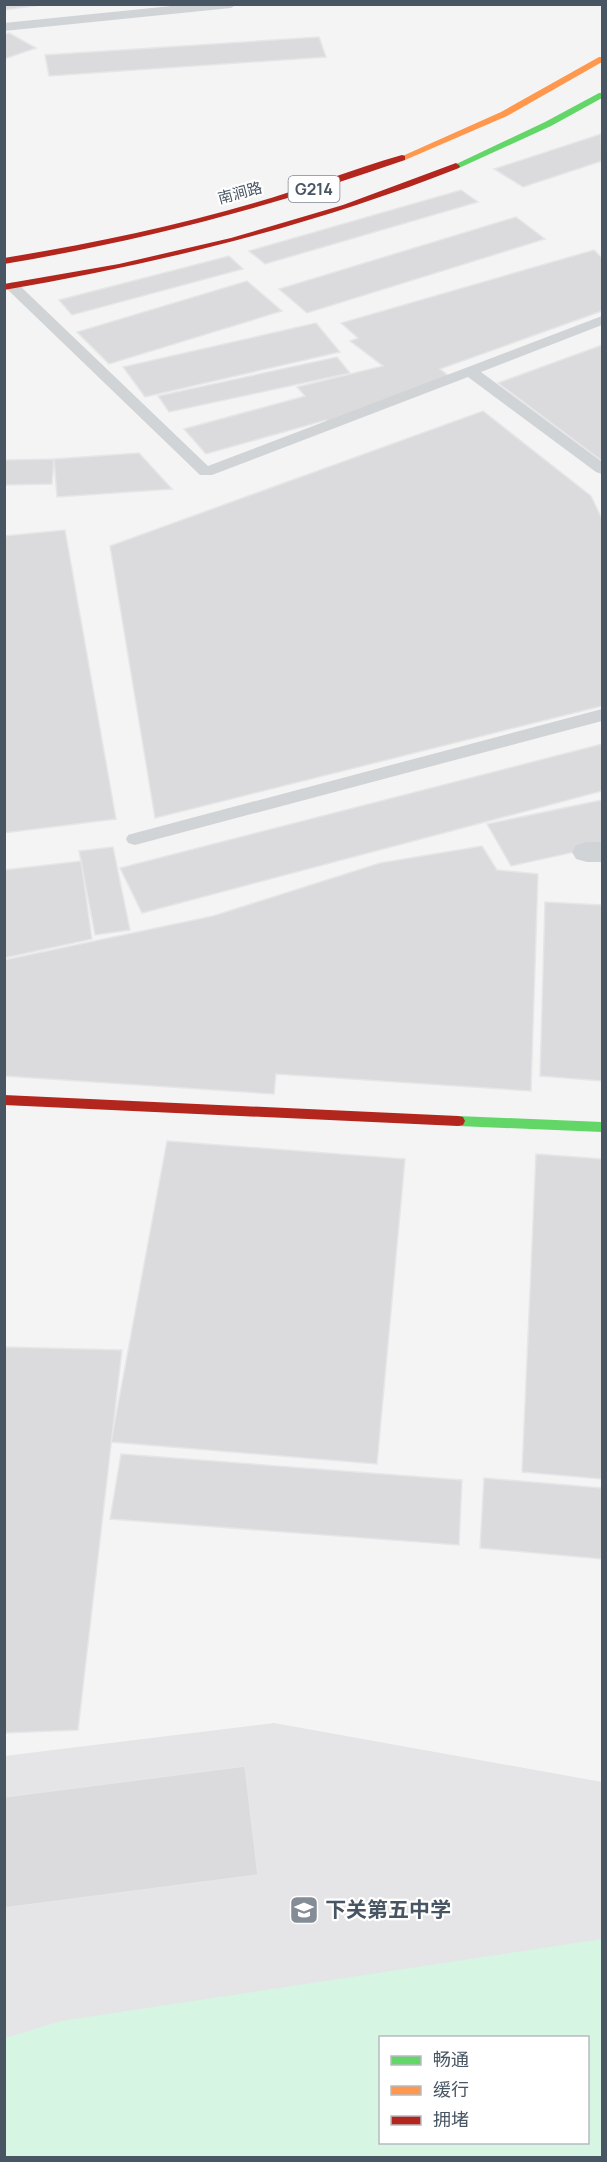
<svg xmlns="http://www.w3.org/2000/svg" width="607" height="2162" font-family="Manrope,'Noto Sans SC',sans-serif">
<rect width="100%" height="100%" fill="#f4f4f4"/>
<path fill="#e5e5e7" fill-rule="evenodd" d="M274 1723 602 1782V2157H5L4 1756ZM380 2038H588V2142H380Z"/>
<path fill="#d6f5e3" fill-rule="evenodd" d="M602 1939V2157H5V2038L61 2021ZM380 2038H588V2142H380Z"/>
<g fill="#dbdbde" stroke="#e5e6e7" stroke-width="1.5">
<path d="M4 4H48L4 10Z"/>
<path d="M9 33 36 48 4 59V34Z"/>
<path d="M319 37 326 57 49 76 45 55Z"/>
<path d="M601 134 602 161 523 187 494 169Z"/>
<path d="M461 190 478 202 265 264 249 251Z"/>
<path d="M516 217 545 239 307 313 279 289Z"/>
<path d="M594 250 602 258V311L440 369 455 381 331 424 326 420 206 454 184 429 305 396 297 387 383 366 350 341 358 338 341 323Z"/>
<path d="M229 256 243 269 72 315 59 300Z"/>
<path d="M247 281 282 311 109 364 77 332Z"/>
<path d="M316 323 340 352 145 397 123 367Z"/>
<path d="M602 345V461L498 383Z"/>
<path d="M337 357 350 373 169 412 158 396Z"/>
<path d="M483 411 591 496 602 519V706L155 818 110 546Z"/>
<path d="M139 453 172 489 57 497 54 459Z"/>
<path d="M54 459 52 484 4 485V460Z"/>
<path d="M65 530 116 819 4 833V536Z"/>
<path d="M602 744V791L142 913 120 868Z"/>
<path d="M602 800V846L511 866 487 824Z"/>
<path d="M482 846 497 870 538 874 531 1091 276 1074 274 1094 4 1076V960L213 916 380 863Z"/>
<path d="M113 847 130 930 95 935 79 851Z"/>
<path d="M81 861 92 939 4 958V870Z"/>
<path d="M545 902 602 905V1081L540 1076Z"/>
<path d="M167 1141 405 1159 377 1464 111 1442Z"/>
<path d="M536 1154 602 1159V1479L522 1472Z"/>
<path d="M4 1347 122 1350 78 1730 4 1733Z"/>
<path d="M121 1454 462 1480 459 1545 110 1519Z"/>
<path d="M484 1478 602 1488V1559L480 1548Z"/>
<path d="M245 1766 258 1875 4 1908V1797Z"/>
</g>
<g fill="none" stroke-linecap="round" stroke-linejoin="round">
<g fill="#d1d4d7" fill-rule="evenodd">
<path d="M191 4H237L231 8 4 31V23Z"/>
<path d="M12 282 17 283 208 466 602 316V325L481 372 602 462V474L596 472 468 377 212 475H200L7 289 5 286Z"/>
<path d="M602 709V721L135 845 128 843 126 839 128 835 135 833Z"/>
</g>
<path fill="#d1d4d7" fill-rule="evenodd" d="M587 842H602V862H587L576 859 572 852 576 845Z"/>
<g fill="#63d668" fill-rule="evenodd">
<path d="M599 93H602V98L551 126 459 168 452 166 545 122Z"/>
<path d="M458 1116 602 1122V1132L458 1126 453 1125 451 1121 453 1117Z"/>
</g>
<path fill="#ff974d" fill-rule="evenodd" d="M599 57H602V62L507 116 405 160 398 158 501 112Z"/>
<g fill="#b3261e" fill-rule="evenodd">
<path d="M402 155 405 156V160C274 206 141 241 4 264V258C89 244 172 227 254 203 304 189 352 169 402 155Z"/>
<path d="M456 163 460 166 459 168C312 226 161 263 4 290V284L119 264 231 238 343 205Z"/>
<path d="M4 1095 458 1116 463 1117 465 1121 463 1125 458 1126 4 1105Z"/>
</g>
</g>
<defs>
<g id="school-square" transform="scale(1.5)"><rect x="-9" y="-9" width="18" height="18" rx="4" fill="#848d96" stroke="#fff"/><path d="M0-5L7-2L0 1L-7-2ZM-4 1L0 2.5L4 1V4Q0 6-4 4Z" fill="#fff"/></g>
</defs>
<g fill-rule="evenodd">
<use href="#school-square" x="304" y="1910"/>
</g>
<g text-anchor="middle" stroke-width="4.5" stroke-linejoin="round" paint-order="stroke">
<g font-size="15" fill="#485563" stroke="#fff">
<text transform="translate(240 193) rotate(-15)" y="5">南涧路</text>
</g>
<rect fill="#fff" stroke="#7f8892" stroke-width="1.5" x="288.5" y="176" width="51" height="26" rx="4.5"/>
<g font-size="16" font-weight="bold" fill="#485563">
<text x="314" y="195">G214</text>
</g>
<g font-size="21" font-weight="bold" fill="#485563" stroke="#fff" text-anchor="start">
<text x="325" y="1917">下关第五中学</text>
</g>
</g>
<rect width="607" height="2162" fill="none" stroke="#485563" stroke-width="12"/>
<rect x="379" y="2036" width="210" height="108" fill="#ffffff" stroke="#b6bbc1" stroke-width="1.5"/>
<rect x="391" y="2056" width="30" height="9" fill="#63d668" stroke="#b6bbc1" stroke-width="1.5"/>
<text x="433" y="2066" font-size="18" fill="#485563">畅通</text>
<rect x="391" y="2086" width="30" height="9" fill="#ff974d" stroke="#b6bbc1" stroke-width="1.5"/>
<text x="433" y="2096" font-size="18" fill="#485563">缓行</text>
<rect x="391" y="2116" width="30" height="9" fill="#b3261e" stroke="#b6bbc1" stroke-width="1.5"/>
<text x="433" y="2126" font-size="18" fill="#485563">拥堵</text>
</svg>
